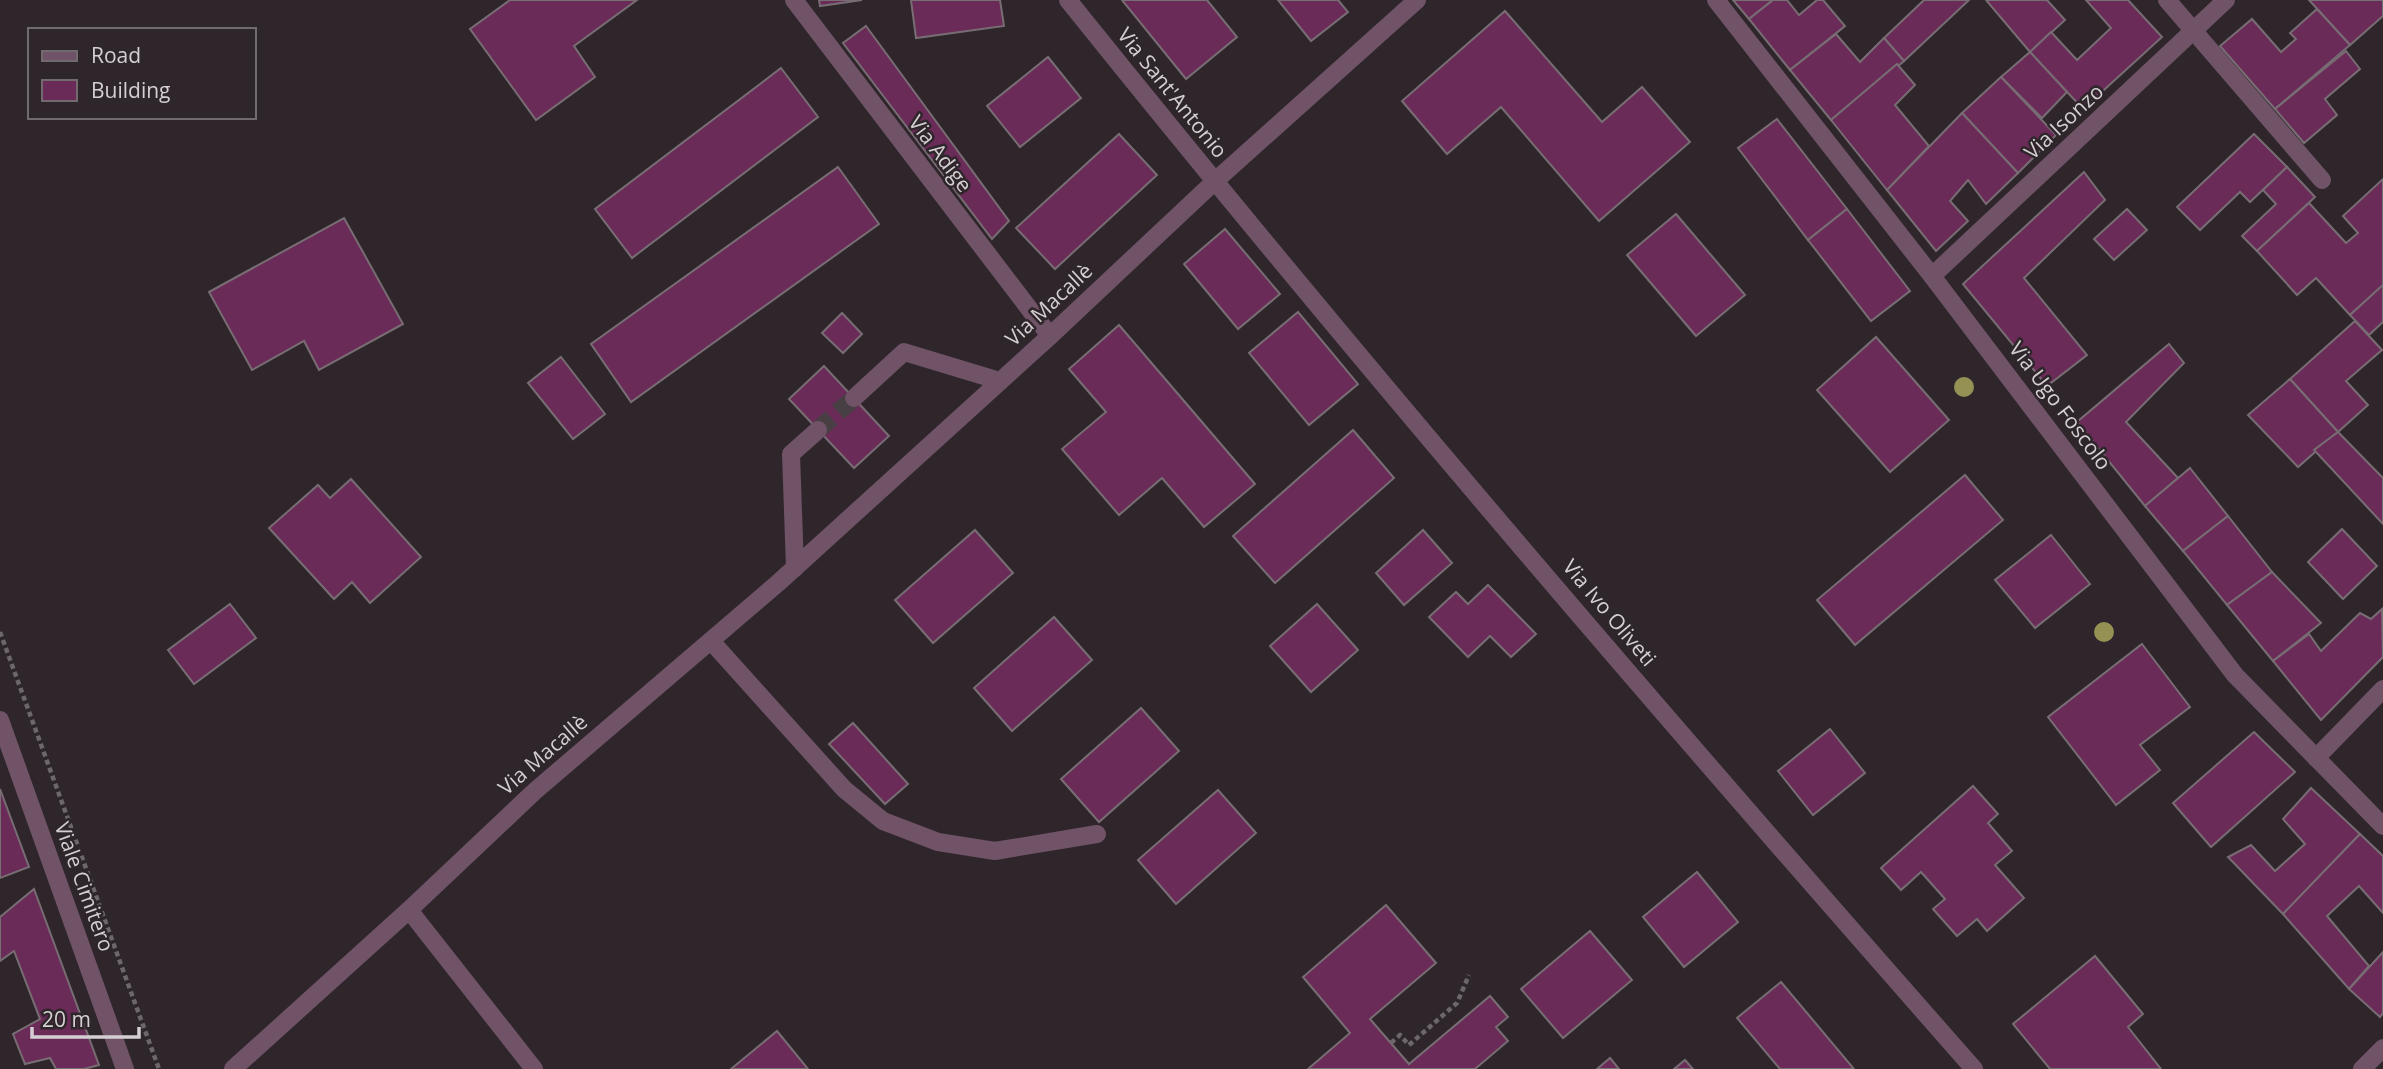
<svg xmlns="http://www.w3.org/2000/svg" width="2383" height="1069" font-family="'Open Sans',sans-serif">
<rect width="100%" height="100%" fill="#2e262b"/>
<g fill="#6b2b58" stroke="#776d73" stroke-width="2">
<path d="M510 0H637L574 46 595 77 536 120 470 29Z"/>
<path d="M819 0H862L820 6Z"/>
<path d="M911 0H1000L1004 26 916 38Z"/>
<path d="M1122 0H1207L1237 37 1186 79Z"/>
<path d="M1278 0H1338L1348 12 1311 41Z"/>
<path d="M1733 0H1773L1749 19Z"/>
<path d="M1773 0H1787L1799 15 1817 0H1823L1845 26 1790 70 1749 19Z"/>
<path d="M1924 0H1969L1904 61 1884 38Z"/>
<path d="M1986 0H2047L2065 20 2030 52Z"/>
<path d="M2086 0H2128L2162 37 2083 109 2030 52 2051 32 2077 60 2111 28Z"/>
<path d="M2309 0H2383V16L2350 45Z"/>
<path d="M2317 9 2350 45 2275 109 2220 46 2252 19 2281 52 2296 39 2290 33Z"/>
<path d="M1505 11 1602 122 1642 87 1690 142 1599 221 1501 107 1447 154 1402 101Z"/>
<path d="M866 26 1009 221 992 239 843 43Z"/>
<path d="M1836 34 1860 62 1884 38 1904 61 1831 120 1790 70Z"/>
<path d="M2346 51 2360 69 2325 99 2337 115 2304 143 2275 109Z"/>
<path d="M2030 52 2067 92 2042 118 2001 77Z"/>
<path d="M1048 57 1081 98 1020 147 987 106Z"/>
<path d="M1897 64 1915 85 1895 105 1929 146 1887 190 1831 120Z"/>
<path d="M781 68 818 117 632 258 595 209Z"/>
<path d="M2001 77 2056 135 2018 173 1962 113Z"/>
<path d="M1962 113 2018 173 1986 204 1968 180 1950 201 1968 221 1936 251 1887 190Z"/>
<path d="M1777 119 1847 209 1808 240 1738 148Z"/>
<path d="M1119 134 1157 175 1055 269 1016 228Z"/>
<path d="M2254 134 2287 167 2250 202 2240 192 2200 230 2177 207Z"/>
<path d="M838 167 879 224 631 402 591 344Z"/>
<path d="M2287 167 2315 197 2257 251 2242 236 2276 204 2263 190Z"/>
<path d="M2084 172 2105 200 2024 278 2087 355 2047 386 1963 284Z"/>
<path d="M2383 179V285L2350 315 2316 278 2297 295 2257 251 2309 203 2346 243 2358 233 2343 216Z"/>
<path d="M1847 209 1910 291 1871 321 1808 240Z"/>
<path d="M2127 209 2147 230 2114 260 2094 239Z"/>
<path d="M1676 214 1745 295 1696 336 1627 255Z"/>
<path d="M344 218 403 324 319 370 304 341 252 370 209 292Z"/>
<path d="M1225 229 1280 294 1238 329 1184 264Z"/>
<path d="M2383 285V322L2369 335 2350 315Z"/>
<path d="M1298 312 1358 384 1309 425 1249 353Z"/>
<path d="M842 313 862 334 843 353 822 333Z"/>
<path d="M2355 321 2382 350 2346 381 2368 405 2338 432 2290 379Z"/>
<path d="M1119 325 1255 484 1204 527 1162 478 1119 515 1062 449 1106 412 1069 369Z"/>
<path d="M1876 337 1949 420 1890 472 1817 390Z"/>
<path d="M2169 344 2184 363 2126 422 2178 478 2145 506 2077 422Z"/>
<path d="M561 357 605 414 573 439 528 383Z"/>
<path d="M824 366 889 436 854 468 789 399Z"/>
<path d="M2290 379 2338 432 2298 467 2248 415Z"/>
<path d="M1353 430 1394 478 1275 583 1233 536Z"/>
<path d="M2338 432 2383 478V524L2314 450Z"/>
<path d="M2190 468 2228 516 2183 551 2145 506Z"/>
<path d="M1965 475 2003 520 1855 645 1817 600Z"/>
<path d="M351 479 421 557 370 603 352 582 334 599 269 528 318 485 330 498Z"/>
<path d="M2228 516 2272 572 2227 605 2183 551Z"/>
<path d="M2342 529 2377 566 2343 599 2308 562Z"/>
<path d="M975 530 1013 573 933 643 895 600Z"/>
<path d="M1423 530 1452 563 1404 605 1376 573Z"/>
<path d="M2051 535 2090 584 2035 628 1995 580Z"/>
<path d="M2272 572 2321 623 2273 661 2227 605Z"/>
<path d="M1488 585 1536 634 1511 657 1490 636 1468 657 1429 617 1456 592 1468 604Z"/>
<path d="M230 604 256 638 194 684 168 650Z"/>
<path d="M1317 604 1358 650 1311 692 1270 646Z"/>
<path d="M2382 609 2383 657 2321 720 2273 661 2309 634 2321 651 2360 613 2371 619Z"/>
<path d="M1054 617 1092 660 1012 731 974 688Z"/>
<path d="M2142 644 2190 707 2140 745 2160 770 2116 805 2048 717Z"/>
<path d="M1141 708 1179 751 1099 822 1061 779Z"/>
<path d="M853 723 908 784 885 804 829 744Z"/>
<path d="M1830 729 1865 773 1813 815 1778 771Z"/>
<path d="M2254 732 2295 772 2211 847 2173 803Z"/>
<path d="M1973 786 1998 814 1988 823 2012 851 1995 865 2024 898 1987 931 1977 919 1957 936 1933 909 1945 899 1921 872 1901 890 1881 868Z"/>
<path d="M2311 788 2360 834 2283 914 2228 857 2251 845 2275 871 2305 844 2283 819Z"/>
<path d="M0 789 29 867 0 878Z"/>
<path d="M1218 790 1256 833 1176 904 1138 860Z"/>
<path d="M2360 834 2383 856V913L2359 886 2327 916 2369 966 2349 989 2283 914Z"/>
<path d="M1697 872 1738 922 1684 967 1643 917Z"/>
<path d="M34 889 99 1065 84 1069H56L50 1058 25 1064 13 1034 40 1019 14 951 0 961V917Z"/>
<path d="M1386 905 1436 963 1370 1019 1409 1064 1490 996 1508 1017 1496 1027 1508 1041 1475 1069H1308L1350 1033 1303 977Z"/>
<path d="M1590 931 1632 980 1563 1038 1521 989Z"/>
<path d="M2383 952V1013L2380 1017 2349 989Z"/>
<path d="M2095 956 2143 1014 2128 1027 2161 1069H2050L2013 1024Z"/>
<path d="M1781 982 1854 1069H1780L1737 1018Z"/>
<path d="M777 1031 808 1069H731Z"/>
<path d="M1610 1058 1619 1069H1597Z"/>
<path d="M1685 1060 1693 1069H1674Z"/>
</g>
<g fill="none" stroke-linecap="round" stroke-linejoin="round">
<path stroke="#473f44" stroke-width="18" stroke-dasharray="18 9" stroke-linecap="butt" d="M818 430 854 398"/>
<g stroke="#6d666b" stroke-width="4.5" stroke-dasharray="5 3.5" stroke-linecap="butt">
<path d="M0 632 159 1069"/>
<path d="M1391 1043 1400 1035 1409 1045 1457 1003 1469 975"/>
</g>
<g stroke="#705366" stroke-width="18">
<path d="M794 0 1050 336"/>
<path d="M1068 0C1360 364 1665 718 1974 1069"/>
<path d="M1716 0 1932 276 2235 675 2383 826"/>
<path d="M2167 0 2322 180"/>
<path d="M1932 276 2226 0"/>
<path d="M854 398 904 352 1000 381"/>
<path d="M795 568 791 454 818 430"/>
<path d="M711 641 844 789 883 821 938 842 995 851 1097 834"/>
<path d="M0 720 125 1069"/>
<path d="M2316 758 2383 689"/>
<path d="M409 910 534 1069"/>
<path d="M233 1069 409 910 535 791 778 583 1050 336 1214 182 1417 0"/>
<path d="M2362 1069 2383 1048"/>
</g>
</g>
<g fill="#959155">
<circle cx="1964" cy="387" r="10"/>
<circle cx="2104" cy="632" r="10"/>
</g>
<g text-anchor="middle" stroke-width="5" stroke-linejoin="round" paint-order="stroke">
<g font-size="21" fill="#d5cfd3" stroke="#2e262b">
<text transform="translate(1172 93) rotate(51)" y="7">Via Sant'Antonio</text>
<text transform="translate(2064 122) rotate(-43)" y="7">Via Isonzo</text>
<text transform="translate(940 154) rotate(53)" y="7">Via Adige</text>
<text transform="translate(1049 305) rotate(-43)" y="7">Via Macallè</text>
<text transform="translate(2060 406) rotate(53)" y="7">Via Ugo Foscolo</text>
<text transform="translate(1609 613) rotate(50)" y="7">Via Ivo Oliveti</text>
<text transform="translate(543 755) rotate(-41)" y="7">Via Macallè</text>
<text transform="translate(84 887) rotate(70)" y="7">Viale Cimitero</text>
</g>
</g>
<rect x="28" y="28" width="228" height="91" fill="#2e262b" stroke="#716a6e" stroke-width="2"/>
<rect x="42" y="51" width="35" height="10" fill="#705366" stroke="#716a6e" stroke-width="2"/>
<text x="91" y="63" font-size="21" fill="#d5cfd3">Road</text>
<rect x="42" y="80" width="35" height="21" fill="#6b2b58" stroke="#716a6e" stroke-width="2"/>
<text x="91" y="98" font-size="21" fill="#d5cfd3">Building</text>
<path d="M32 1027v10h107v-10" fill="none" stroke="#d5cfd3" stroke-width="3.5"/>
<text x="42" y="1027" font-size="21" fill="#d5cfd3" stroke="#2e262b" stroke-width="5" paint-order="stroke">20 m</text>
</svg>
